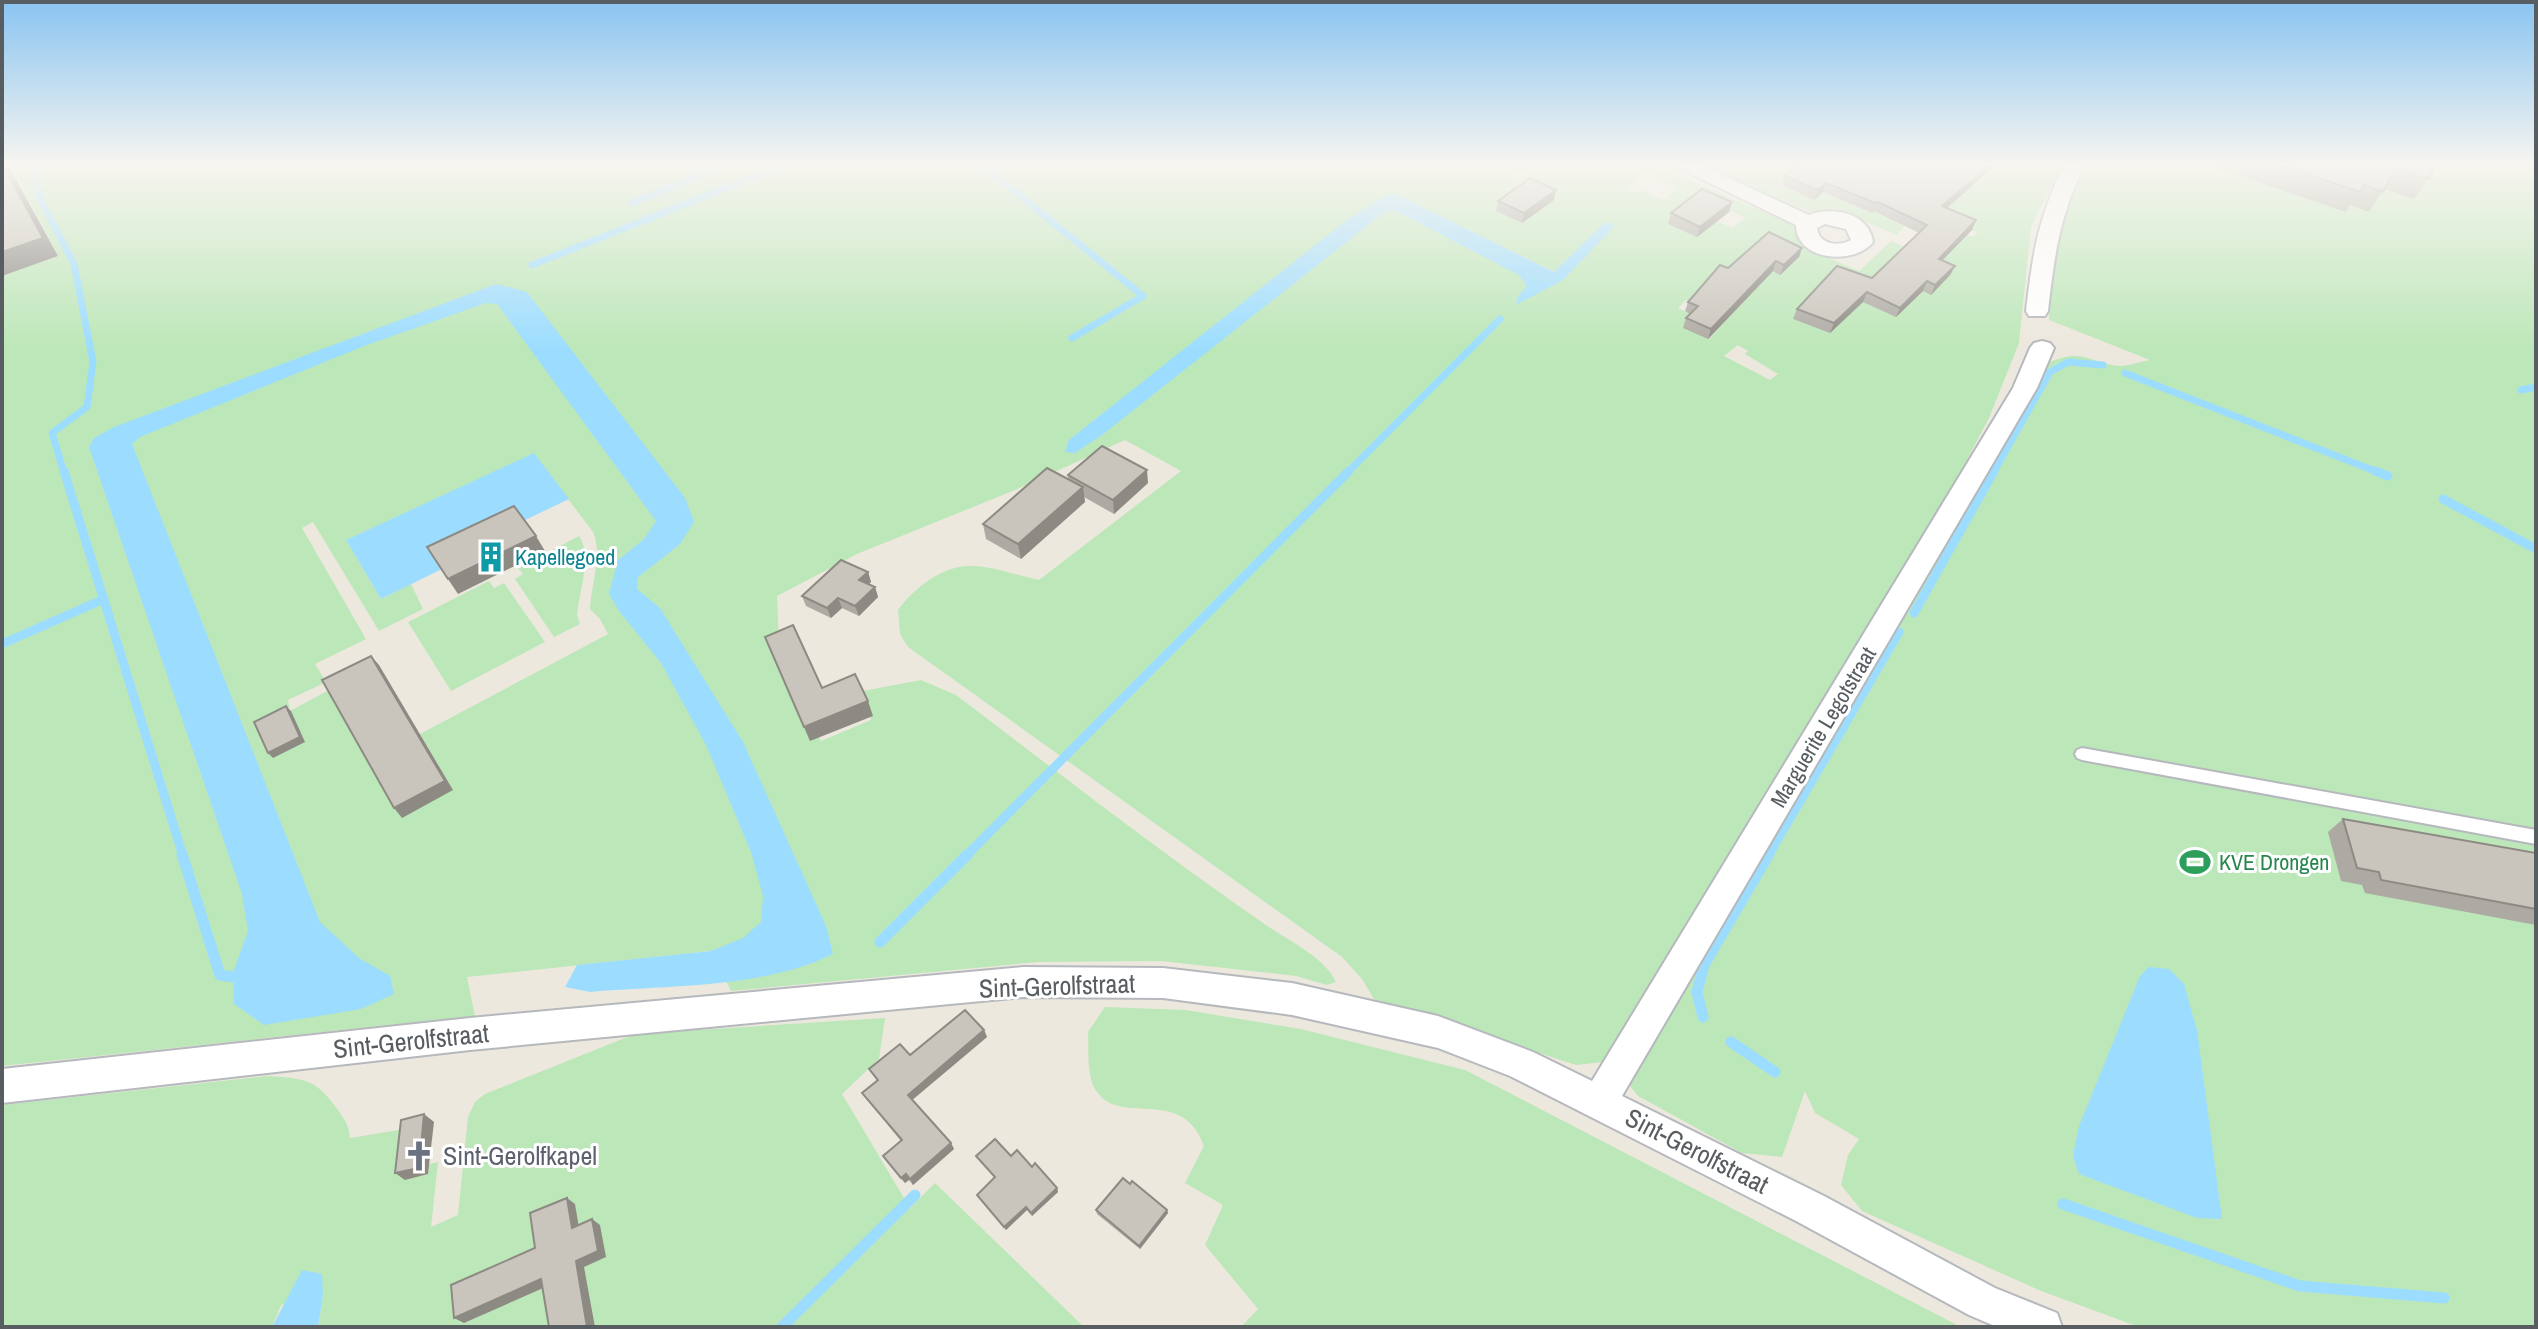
<svg xmlns="http://www.w3.org/2000/svg" width="2538" height="1329" font-family="'Archivo Narrow',sans-serif">
<rect width="100%" height="100%" fill="#ede8de"/>
<g fill="#bce7b8" fill-rule="evenodd">
<path d="M9 163H1490L1520 178C1545 159 1570 158 1599 171L1609 163H1652L1793 225 1813 251 1859 271 1891 241 1929 257 1954 248 1967 235 1973 237 1977 232 1934 215 1917 232 1905 226 1896 235 1834 208 1810 212 1698 163H1982C1996 169 2007 165 2022 171L2030 163H2063L2031 227 2019 343 1989 418 1960 473 1619 1039 1602 1062 1576 1065 1374 999 1362 979 1342 957 908 647 900 634 898 610C913 589 943 565 971 566 993 566 1018 576 1039 580L1181 471 1125 440 1015 490 857 554 777 596 779 644 821 741 871 720 863 691 921 680 956 695C1059 773 1160 852 1266 925 1287 940 1325 957 1336 982L1327 985 1296 976 1161 961 1038 962 731 991 711 951 467 977 475 1016 2 1066V276L58 256ZM1647 173 1676 189 1664 200 1641 190 1637 193 1628 188ZM1396 194 1554 272 1605 222 1555 283ZM1710 201 1746 218 1733 228 1717 221 1697 237ZM1754 290 1709 339 1695 316 1678 308 1686 300 1703 307ZM1738 345 1748 351 1745 354 1778 374 1770 380 1724 356ZM534 454 593 532C603 556 591 584 590 609L600 619 608 634 420 734 453 790 331 689 290 711 288 700 326 682 315 664 366 639 302 528 313 522 379 631 423 609 411 584 381 599 346 540Z"/>
<path d="M2082 163H2536V1327H2139L2041 1291 1862 1211 1841 1185 1848 1155 1859 1139 1815 1113 1805 1091 1782 1157 1742 1153 1638 1096 1627 1082 1630 1070 1792 810 1878 655 2011 439 2050 362C2080 350 2084 359 2112 365 2123 368 2139 362 2150 360L2049 320 2047 271 2060 215Z"/>
<path d="M579 536C593 557 579 591 577 615L580 624 554 637 515 579 523 574 518 568Z"/>
<path d="M489 581 494 588 504 583 545 642 451 691 408 622Z"/>
<path d="M1105 1007 1186 1010 1301 1029 1465 1070 1961 1327H1241L1258 1309 1205 1245 1223 1205 1185 1183 1204 1146C1182 1085 1122 1127 1097 1092 1086 1078 1089 1049 1088 1032Z"/>
<path d="M885 1018 879 1059 842 1094 910 1208 935 1183 1084 1327H318L323 1296 281 1305 272 1327H2V1105L268 1076C306 1079 315 1078 338 1110 345 1120 349 1126 350 1138L411 1128 405 1179 428 1174 429 1164 438 1162 431 1227 458 1215 468 1117 475 1102 485 1094 635 1034Z"/>
</g>
<g fill="#9cddff">
<path d="M1396 194 1554 272 1605 222 1615 226 1563 280 1516 305 1518 296 1527 286 1519 275 1394 210 1382 214 1102 435 1075 453 1065 452 1069 440 1348 219 1386 195Z"/>
<path d="M496 284 527 292 685 498 694 522 680 544 637 578V589L660 608 743 742 826 926 833 954C762 989 668 985 590 992L565 987 577 965 711 951 743 938 761 922 763 896 751 852 706 745 661 663 619 611 609 594 618 560 644 539 656 521 497 304 486 303 364 346 140 437 132 444 320 922 359 958 390 976 394 994 361 1009 264 1025 234 1004V970L248 931 242 894 89 447 94 438 114 427Z"/>
<path d="M534 453 569 499 438 562 442 569 381 599 346 540Z"/>
<path d="M2149 967 2169 969 2184 984 2197 1030 2222 1219 2197 1218 2079 1174 2073 1156 2079 1126 2140 976Z"/>
<path d="M302 1270 322 1274 323 1296 318 1327H272Z"/>
</g>
<g fill="none" stroke-linecap="round" stroke-linejoin="round">
<g stroke="#9cddff" stroke-width="7">
<path d="M32 163 40 199 74 264 93 362 87 407 52 433 64 473"/>
<path d="M980 163 1143 296 1072 338"/>
<path d="M632 203 731 163"/>
<path d="M532 265 788 163"/>
<path d="M2125 373 2380 473"/>
<path d="M2521 390 2536 387"/>
<path d="M1347 473 1500 319"/>
<path d="M1993 473 2050 372 2068 362 2103 365"/>
</g>
<g stroke="#9cddff" stroke-width="9">
<path d="M64 471 183 856"/>
<path d="M2375 471 2388 476"/>
<path d="M2443 499 2536 549"/>
<path d="M1914 613 1994 471"/>
<path d="M2 644 104 599"/>
<path d="M966 856 1349 471"/>
<path d="M1768 856 1899 632"/>
</g>
<g stroke="#9cddff" stroke-width="11">
<path d="M182 854 220 975 234 977"/>
<path d="M880 942 968 854"/>
<path d="M1703 1017 1697 992 1704 965 1769 854"/>
<path d="M1731 1042 1775 1072"/>
<path d="M2063 1204 2300 1286 2444 1298"/>
<path d="M782 1327 915 1195"/>
</g>
<g stroke="#b5b8bd" stroke-width="4">
<path id="lane" d="M2082 748 2536 830V844L2082 760 2077 758 2075 754 2077 750Z"/>
</g>
<g stroke="#b5b8bd" stroke-width="4">
<g id="street">
<path d="M1669 163H1696L1809 215C1833 206 1869 213 1873 242 1854 266 1796 261 1796 225ZM1825 224 1846 229 1851 240C1839 247 1819 245 1817 228Z"/>
<path d="M2065 163H2085C2059 219 2055 251 2048 311L2045 316H2029L2026 311C2033 251 2038 219 2065 163Z"/>
<path d="M2042 341 2050 343 2054 348 2037 388 1622 1096 1824 1196 1995 1288 2057 1313 2062 1327H1997L1969 1315 1798 1222 1510 1076 1438 1048 1292 1015 1163 998 1023 997 470 1050 2 1103V1069L470 1018 1023 967 1163 968 1292 983 1438 1016 1533 1052 1592 1081 2013 388 2030 348 2034 343Z"/>
</g>
</g>
<use href="#lane" fill="#fff" fill-rule="evenodd"/>
<use href="#street" fill="#fff" fill-rule="evenodd"/>
</g>
<g fill="#ada9a3">
<path d="M1784 163H1998L1946 208 1972 230 1942 260 1955 266 1950 275 1931 295 1923 291 1896 317 1863 302 1830 333 1793 319 1797 309 1872 278 1919 233 1874 211 1872 213 1823 192 1814 200 1782 185 1785 176 1794 168Z"/>
<path d="M2211 163H2436L2429 179 2414 199 2384 189 2369 212 2350 205 2346 212 2212 167Z"/>
<path d="M1554 200 1522 223 1496 211 1498 201Z"/>
<path d="M1732 202 1729 212 1697 237 1668 224 1671 213Z"/>
<path d="M1802 248 1799 257 1780 275 1773 271 1708 339 1683 328 1686 318 1690 314 1685 311 1688 302Z"/>
<path d="M1068 475 1148 483 1114 514 1084 497 1085 502 1021 559 986 539 983 524 1068 479Z"/>
<path d="M868 572 871 582 869 584 875 587 878 597 859 616 842 608 831 618 806 606 802 596Z"/>
<path d="M2343 819 2536 853V925L2365 893 2362 885 2341 881 2328 832Z"/>
<path d="M984 1030 987 1037 912 1100 951 1143 954 1149 913 1185 909 1180 905 1183 883 1156 901 1141 862 1093 877 1081 869 1069Z"/>
<path d="M976 1156H1011L1032 1167 1057 1188 1058 1192 1032 1216 1027 1210 1006 1230 977 1195 995 1178Z"/>
<path d="M1096 1210H1167L1168 1213 1140 1249 1097 1214Z"/>
</g>
<g fill="#8d8a84">
<path d="M3 163H7L58 256 2 276Z"/>
<path d="M1992 163H1998L1938 216 1942 206Z"/>
<path d="M1826 183 1823 192 1814 200 1818 190Z"/>
<path d="M1556 190 1554 200 1522 223 1524 213Z"/>
<path d="M1732 202 1729 212 1697 237 1700 227Z"/>
<path d="M1976 220 1972 230 1935 268 1939 259Z"/>
<path d="M1802 248 1799 257 1780 275 1784 265Z"/>
<path d="M1776 261 1773 271 1708 339 1711 329Z"/>
<path d="M1955 266 1950 275 1931 295 1935 285Z"/>
<path d="M1927 281 1923 291 1896 317 1900 308Z"/>
<path d="M1867 292 1863 302 1830 333 1834 323Z"/>
<path d="M1147 470 1148 483 1114 514 1113 500Z"/>
<path d="M1083 487 1085 502 1021 559 1018 544Z"/>
<path d="M536 536 545 551 458 594 448 579Z"/>
<path d="M868 572 871 582 863 590 859 580Z"/>
<path d="M875 587 878 597 859 616 855 606Z"/>
<path d="M838 598 842 608 831 618 827 608Z"/>
<path d="M371 656 379 665 453 790 402 818 394 808Z"/>
<path d="M868 701 873 716 810 741 804 727Z"/>
<path d="M286 706 291 711 305 742 273 758 268 753Z"/>
<path d="M984 1030 987 1037 911 1101 908 1095Z"/>
<path d="M424 1114 434 1122 428 1174 405 1180 395 1173Z"/>
<path d="M951 1143 954 1149 913 1185 910 1179Z"/>
<path d="M906 1174 909 1180 905 1183 901 1178Z"/>
<path d="M1057 1188 1058 1192 1032 1216 1031 1213Z"/>
<path d="M567 1198 575 1204 580 1234 572 1228Z"/>
<path d="M1026 1207 1027 1210 1006 1230 1004 1227Z"/>
<path d="M1167 1210 1168 1213 1140 1249 1139 1246Z"/>
<path d="M592 1219 600 1225 606 1257 584 1267 595 1327H587L576 1261Z"/>
<path d="M541 1279 550 1285 464 1323 454 1318Z"/>
</g>
<g fill="#c9c5bd" stroke="#8d8a84" stroke-width="2">
<path d="M2 163 43 238 2 252Z"/>
<path d="M1800 163H1992L1942 206 1976 220 1939 259 1955 266 1935 285 1927 281 1900 308 1867 292 1834 323 1797 309 1837 266 1872 278 1927 225 1878 202 1875 203 1826 183 1818 190 1785 176Z"/>
<path d="M2274 163H2436L2429 179 2395 168 2383 192 2364 185 2360 192Z"/>
<path d="M1530 178 1556 190 1524 213 1498 201Z"/>
<path d="M1702 189 1732 202 1700 227 1671 213Z"/>
<path d="M1769 232 1802 248 1784 265 1776 261 1711 329 1686 318 1698 306 1688 302 1720 265 1728 268Z"/>
<path d="M1102 446 1147 470 1113 500 1068 475Z"/>
<path d="M1047 468 1083 487 1018 544 983 524Z"/>
<path d="M514 506 536 536 448 579 427 547Z"/>
<path d="M841 560 868 572 859 580 875 587 855 606 838 598 827 608 802 596Z"/>
<path d="M793 625 822 688 855 674 868 701 804 727 765 637Z"/>
<path d="M371 656 445 781 394 808 322 680Z"/>
<path d="M286 706 300 737 268 753 254 722Z"/>
<path d="M2343 819 2536 853V909L2381 880 2379 872 2357 868Z"/>
<path d="M965 1010 984 1030 908 1095 951 1143 910 1179 906 1174 901 1178 883 1156 902 1140 862 1093 878 1080 869 1069 900 1044 910 1055Z"/>
<path d="M424 1114 419 1168 395 1173 401 1120Z"/>
<path d="M995 1139 1011 1156 1017 1150 1032 1167 1035 1163 1057 1188 1031 1213 1026 1207 1004 1227 977 1195 995 1177 976 1156Z"/>
<path d="M1123 1178 1130 1184 1132 1181 1167 1210 1139 1246 1096 1210Z"/>
<path d="M567 1198 572 1228 592 1219 598 1251 576 1261 587 1327H549L541 1279 454 1318 451 1285 535 1248 530 1213Z"/>
</g>
<linearGradient id="sky" x2="0" y2="1"><stop stop-color="#89c4f1"/><stop offset="0.47" stop-color="#f7f5f0"/><stop offset="1" stop-color="#f7f5f0" stop-opacity="0"/></linearGradient>
<rect width="2538" height="350" fill="url(#sky)"/>
<defs>
<g id="building-bare" transform="scale(2.4)"><path d="M-4-6H4V6H1V3H-1V6H-4ZM-2.5-4.3h1.7v1.8h-1.7ZM.8-4.3h1.7v1.8H.8ZM-2.5-1h1.7V.8h-1.7ZM.8-1h1.7V.8H.8Z" fill="#0f9aa8" stroke="#fff" stroke-width="2.5" paint-order="stroke"/></g>
<g id="stadium-bare" transform="scale(2.4)"><path d="M0-5a6.5 5 0 1 0 0 10a6.5 5 0 1 0 0-10ZM-3.5-1.8h7v3.6h-7Z" fill="#2e9e5b" stroke="#fff" stroke-width="2.5" paint-order="stroke"/></g>
<g id="church-bare" transform="scale(2.4)"><path d="M-1.2-6h2.4v3.5h3.3v2.4h-3.3V6h-2.4V-.1h-3.3v-2.4h3.3Z" fill="#6b7280" stroke="#fff" stroke-width="2.5" paint-order="stroke"/></g>
</defs>
<g fill-rule="evenodd">
<use href="#building-bare" x="491" y="557"/>
<use href="#stadium-bare" x="2195" y="862"/>
<use href="#church-bare" x="419" y="1156"/>
</g>
<g text-anchor="middle" stroke-width="6" stroke-linejoin="round" paint-order="stroke">
<g font-size="22" fill="#0d838f" stroke="#fff" text-anchor="start">
<text x="515" y="565">Kapellegoed</text>
</g>
<g font-size="22" fill="#585d61" stroke="#fff">
<text transform="translate(1823 727) rotate(-59)" y="8">Marguerite Legotstraat</text>
</g>
<g font-size="22" fill="#27864d" stroke="#fff" text-anchor="start">
<text x="2219" y="870">KVE Drongen</text>
</g>
<g font-size="26" fill="#585d61" stroke="#fff">
<text transform="translate(1057 986) rotate(-2)" y="9">Sint-Gerolfstraat</text>
<text transform="translate(411 1041) rotate(-6)" y="9">Sint-Gerolfstraat</text>
<text transform="translate(1697 1151) rotate(27)" y="9">Sint-Gerolfstraat</text>
</g>
<g font-size="26" fill="#5b616d" stroke="#fff" text-anchor="start">
<text x="443" y="1165">Sint-Gerolfkapel</text>
</g>
</g>
<rect width="2538" height="1329" fill="none" stroke="#585d61" stroke-width="8"/>
</svg>
